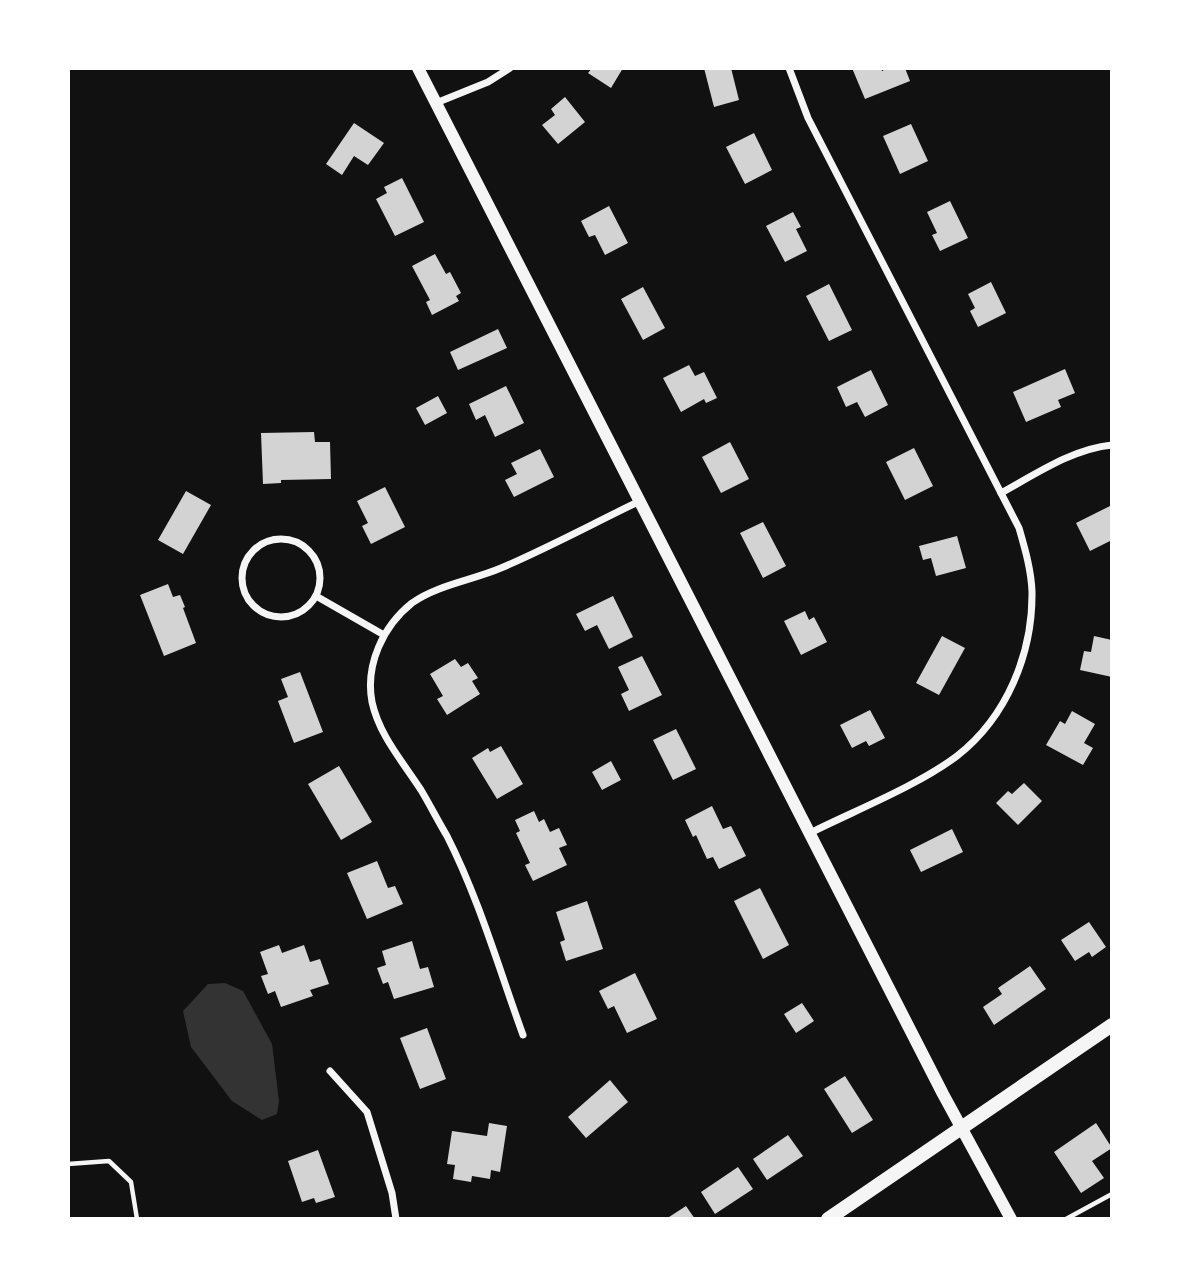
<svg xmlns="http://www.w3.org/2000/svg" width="1180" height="1287" font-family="'Varela Round',sans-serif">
<rect width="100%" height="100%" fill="#111"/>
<path fill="#333" d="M225 983 243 991 272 1044 279 1101 277 1114 262 1120 232 1101 191 1047 183 1011 208 984Z"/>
<g fill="#d3d3d3">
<path d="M592 68H623L611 88 588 73Z"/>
<path d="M704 68H731L739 100 714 107Z"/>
<path d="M852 68H881L882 71 888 68H905L910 81 865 99Z"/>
<path d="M565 97 585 122 558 144 542 125 555 115 551 109Z"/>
<path d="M354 123 384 143 368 165 354 156 342 175 326 164Z"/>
<path d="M911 124 928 161 900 174 883 136Z"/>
<path d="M754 133 772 170 745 184 726 147Z"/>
<path d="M402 178 424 222 395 236 376 199 387 193 384 187Z"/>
<path d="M950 201 968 238 940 251 932 235 937 233 927 212Z"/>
<path d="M609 206 628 243 605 255 595 235 589 237 581 221Z"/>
<path d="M793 212 801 227 796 229 807 251 785 262 766 226Z"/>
<path d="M435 254 446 274 450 272 461 293 456 296 459 301 432 315 426 302 430 300 412 266Z"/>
<path d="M991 282 1006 313 978 327 970 311 975 308 968 294Z"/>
<path d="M829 284 852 330 829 341 806 296Z"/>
<path d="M643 287 665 328 643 340 621 299Z"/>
<path d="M498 329 507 348 458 370 450 352Z"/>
<path d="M689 365 695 376 704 372 717 398 706 403 704 399 681 412 663 378Z"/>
<path d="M1065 369 1075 393 1058 400 1061 407 1026 422 1013 392Z"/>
<path d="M871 370 888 405 865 417 857 402 846 407 837 387Z"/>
<path d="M506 386 524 423 495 437 485 415 476 420 469 404Z"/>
<path d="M438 396 447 413 425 425 416 408Z"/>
<path d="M314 432 315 442H330L331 479 281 480V483L263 484 261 433Z"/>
<path d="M730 442 749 479 721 493 702 457Z"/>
<path d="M914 448 933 486 905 500 886 462Z"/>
<path d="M540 449 554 477 514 497 505 480 517 474 511 463Z"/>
<path d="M385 487 405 527 371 544 362 526 368 523 357 501Z"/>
<path d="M186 491 211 505 183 554 158 540Z"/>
<path d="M1112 505V540L1090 551 1076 523Z"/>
<path d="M763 522 786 566 763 578 740 533Z"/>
<path d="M957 536 966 568 936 576 931 558 923 560 919 546Z"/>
<path d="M168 584 173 597 180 595 185 607 183 608 196 643 164 656 140 595Z"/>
<path d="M613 596 633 637 609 649 597 625 585 631 576 614Z"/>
<path d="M805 611 809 620 814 617 827 642 801 655 784 621Z"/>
<path d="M942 636 965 648 939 695 916 683Z"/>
<path d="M1094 636 1112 640V677L1080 670 1084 651 1091 652Z"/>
<path d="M642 656 662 695 629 711 621 694 629 690 618 667Z"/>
<path d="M455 659 461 667 468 663 478 678 472 681 480 694 447 715 437 699 443 696 430 674Z"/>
<path d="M300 672 323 732 294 743 278 701 288 697 281 679Z"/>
<path d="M870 710 885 738 869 746 866 741 852 748 840 725Z"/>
<path d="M1072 711 1095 724 1084 743 1093 748 1083 765 1046 745 1060 721 1065 724Z"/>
<path d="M676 729 696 769 673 780 653 740Z"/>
<path d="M501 746 523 784 497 799 472 758 488 748 490 752Z"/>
<path d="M611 761 621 780 602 790 592 772Z"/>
<path d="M339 766 372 822 341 840 308 784Z"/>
<path d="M1024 783 1042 801 1018 825 996 803 1008 791 1012 794Z"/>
<path d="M712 806 723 829 731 826 746 856 719 869 713 857 707 859 696 835 693 837 685 820Z"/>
<path d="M534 811 539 822 544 819 550 832 559 828 567 845 559 848 567 865 533 881 525 865 530 863 516 833 520 831 515 820Z"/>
<path d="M952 829 963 852 921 872 910 850Z"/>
<path d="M377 861 388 888 395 886 403 904 367 919 347 873Z"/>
<path d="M760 888 789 945 763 959 734 901Z"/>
<path d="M587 901 603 949 566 961 560 942 565 940 556 912Z"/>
<path d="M1089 922 1106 947 1092 957 1089 952 1075 961 1061 940Z"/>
<path d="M412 941 420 969 428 967 434 987 394 999 388 982 383 984 377 968 386 965 382 951Z"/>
<path d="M279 945 282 953 304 945 310 962 320 959 329 984 310 990 313 996 281 1007 275 991 268 994 261 976 268 974 260 952Z"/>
<path d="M1030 966 1046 989 994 1025 983 1007 1002 994 998 988Z"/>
<path d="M635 973 657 1019 627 1033 614 1006 608 1009 599 991Z"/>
<path d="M802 1003 814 1021 796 1033 784 1014Z"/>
<path d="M427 1028 446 1079 420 1089 400 1038Z"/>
<path d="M845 1076 873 1120 852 1133 824 1089Z"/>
<path d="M610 1080 628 1102 586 1138 568 1117Z"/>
<path d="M489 1123 507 1126 500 1172 491 1170 490 1179 472 1176 471 1182 453 1179 455 1165 447 1164 452 1131 487 1136Z"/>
<path d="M1096 1123 1112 1148 1092 1161 1104 1178 1081 1193 1054 1152Z"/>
<path d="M788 1135 803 1156 767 1180 753 1159Z"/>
<path d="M318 1150 335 1197 316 1203 314 1198 302 1202 288 1161Z"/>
<path d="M738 1167 753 1189 715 1214 701 1192Z"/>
<path d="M686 1206 695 1219H666Z"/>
</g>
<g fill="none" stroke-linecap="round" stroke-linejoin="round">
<g stroke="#f5f5f5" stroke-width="4.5">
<path d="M68 1164 109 1161 131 1182 137 1219"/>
<path d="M1066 1219 1112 1194"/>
</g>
<g stroke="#f5f5f5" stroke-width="7">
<path d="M789 68 808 118 1019 528C1025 549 1031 569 1032 591 1033 653 1007 717 957 756 917 786 856 810 810 833"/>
<path d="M436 103 488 82 510 68"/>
<path d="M1001 493C1036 474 1072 449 1112 445"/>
<circle cx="281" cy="578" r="39"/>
<path d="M316 596 384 635"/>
<path d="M523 1035C499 969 479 899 447 836 438 821 430 805 421 790 403 762 379 735 372 702 365 665 383 626 412 603 437 585 473 580 501 568 548 548 594 523 640 501"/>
<path d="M330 1071 367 1112 392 1193 396 1219"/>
</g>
<path stroke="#f5f5f5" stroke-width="12" d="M418 68 943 1094 1011 1219"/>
<path stroke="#f5f5f5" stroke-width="14" d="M828 1219 1112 1025"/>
</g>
<rect width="1180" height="1287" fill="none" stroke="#ffffff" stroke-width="140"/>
</svg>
